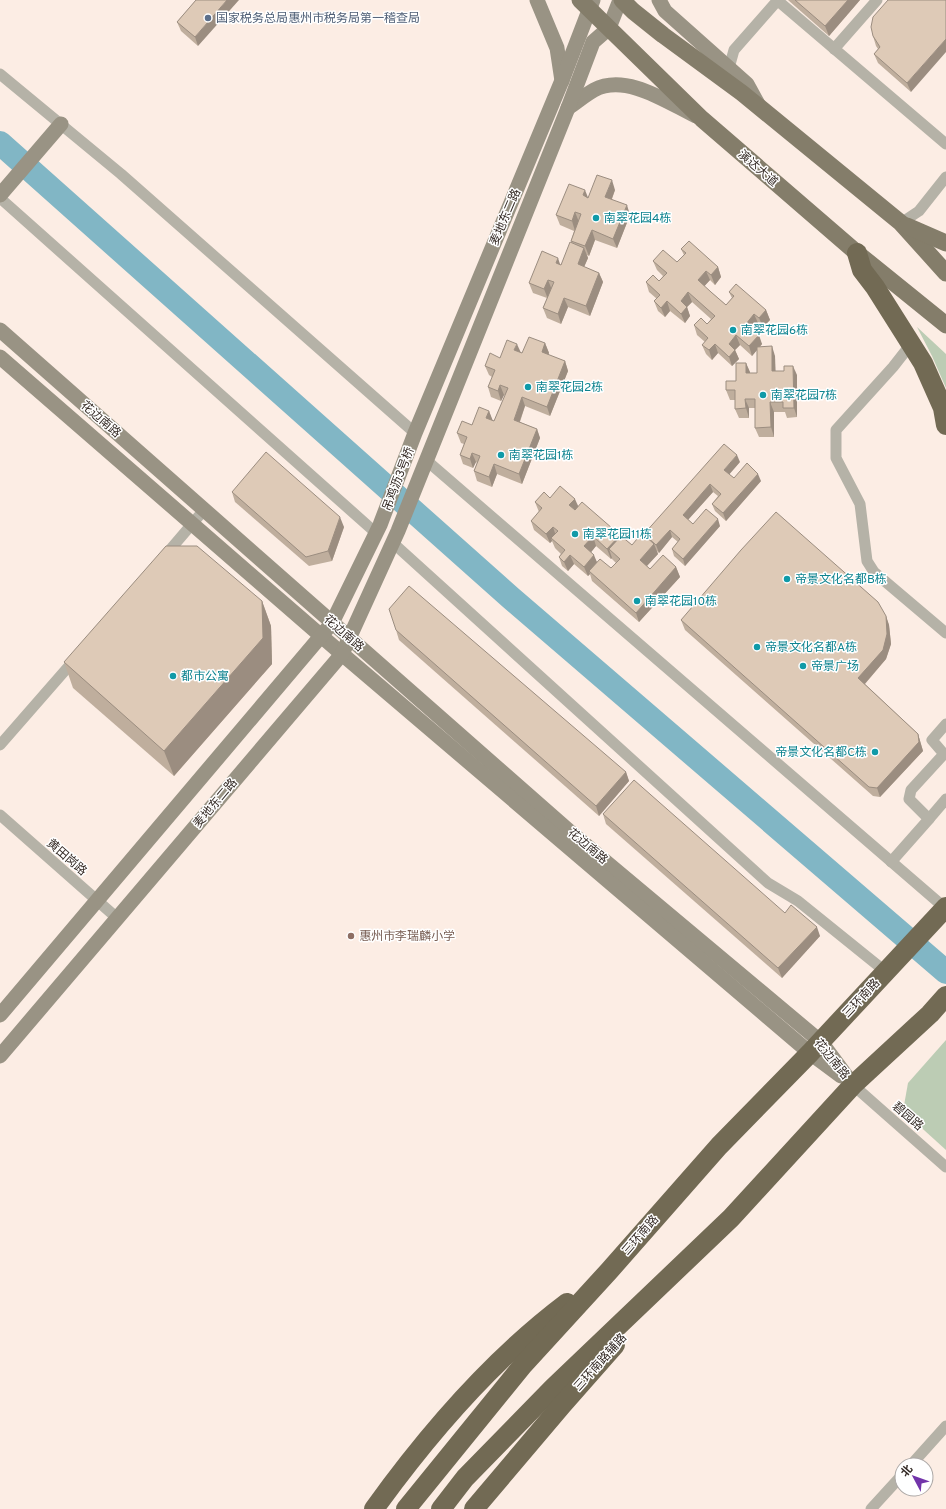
<svg xmlns="http://www.w3.org/2000/svg" width="946" height="1509" font-family="Overpass,'Noto Sans SC',sans-serif">
<rect width="100%" height="100%" fill="#fcede4"/>
<g fill="#bcccb4">
<path d="M917 327 946 354V388L932 356Z"/>
<path d="M946 1040V1150L903 1111 908 1083Z"/>
</g>
<g fill="none" stroke-linecap="round" stroke-linejoin="round">
<path stroke="#81b6c5" stroke-width="24" d="M0 143 511 598 946 972"/>
<g stroke="#b5b2a7" stroke-width="11">
<path d="M777 0 946 144"/>
<path d="M834 49 877 0"/>
<path d="M729 68 734 50 777 1"/>
<path d="M0 74 121 174 415 433"/>
<path d="M0 198 376 533"/>
<path d="M901 223 919 211 946 177"/>
<path d="M911 344 893 367 836 430V458L860 504 867 561 874 572 946 633"/>
<path d="M426 460 945 908"/>
<path d="M392 542 768 883 798 901 886 972"/>
<path d="M163 558 204 510"/>
<path d="M0 745 76 658"/>
<path d="M0 815 117 918"/>
<path d="M929 819 946 799"/>
<path d="M891 862 929 819 909 799 911 790 944 754 932 740 946 724"/>
<path d="M853 1085 946 1167"/>
<path d="M911 1465 946 1426"/>
<path d="M871 1509 902 1475"/>
</g>
<g stroke="#999384" stroke-width="15">
<path d="M537 0 557 48 562 81"/>
<path d="M659 0 665 11 747 84 759 106"/>
<path d="M568 108C577 102 585 95 594 90 626 73 667 102 696 116"/>
<path d="M0 195 61 124"/>
<path d="M0 330 569 831 821 1042 853 1085"/>
<path d="M0 357 342 654 810 1053 841 1076"/>
<path d="M0 1015 332 623 380 525 415 433 563 78 593 0"/>
<path d="M0 1056 342 654 398 531 568 108 593 42 609 28 620 0"/>
</g>
<g stroke="#847d6a" stroke-width="17">
<path d="M580 0 702 119 857 253 946 325"/>
<path d="M622 0 633 11 663 35 742 93 901 223 946 273"/>
<path d="M907 226 946 243"/>
</g>
<g stroke="#726a54" stroke-width="20">
<path d="M857 253 862 270 875 287 923 363 943 408 946 425"/>
<path d="M374 1509C428 1434 494 1358 567 1303"/>
<path d="M406 1509 523 1365 609 1271 719 1146 810 1053 946 907"/>
<path d="M441 1509 465 1478 553 1388 731 1218 853 1085 930 1014 946 996"/>
<path d="M474 1509 562 1405 615 1345"/>
</g>
</g>
<g fill="#bfae9d" fill-rule="evenodd">
<path d="M196 0 198 46 181 31 177 22Z"/>
<path d="M788 0H860L829 36Z"/>
<path d="M888 0 911 92 878 63 874 54 878 49 876 46 873 36Z"/>
<path d="M615 190 612 199 630 215 617 248 595 240 589 256 587 255 588 258 584 267 599 273 603 282 590 316 568 307 561 324 547 318 543 308 547 298 533 293 529 283 560 265H561L571 243V241L574 231 560 225 556 215 588 197Z"/>
<path d="M681 249 718 267 721 277 715 285 710 280 704 286 726 305 732 298 729 292 766 310 770 320 763 327 758 323 752 329 762 344 760 347 775 356V371L797 375V417L787 418 785 412H774V437H759L755 428V408H749V418H739L735 409V400H730L726 390 736 381 746 363 750 373H757V350L752 356 740 345 735 350 739 359 732 366 718 353 712 360 706 354 702 345 705 342 697 335 694 325 707 324 711 319 692 302 687 307 690 316 685 323 670 311 665 317 658 311 654 301 657 299 649 292 646 282 659 281 663 276 657 270 653 261 677 262 684 255Z"/>
<path d="M545 343 549 353 548 355 565 361 568 371 550 416 525 406 520 422 537 429 540 438 522 484 497 474 492 487 477 481 474 471 477 463 476 462 473 468 463 464 460 455 464 444 461 443 457 433 472 425 489 411 492 420 494 421 505 395H504L501 401 491 397 488 387 492 377 489 375 485 366 500 358 520 353H522Z"/>
<path d="M740 462 729 474 734 478 761 481 726 521 715 511 712 504 718 496 713 492 688 520 693 524 720 526 685 566 674 556 672 549 678 542 672 537 659 553 657 551 658 554 647 566 650 569 676 567 680 577 639 622 592 581 590 574 588 576 574 564 568 571 562 566 559 557 561 554 555 548 552 541 550 543 534 530 531 521 539 512 535 502 550 498 578 506 620 535 621 536 632 545 644 535ZM596 546 611 559 612 558V559L616 563 611 568 597 562 591 552Z"/>
<path d="M232 492 344 527 332 561 309 566 235 502Z"/>
<path d="M262 601 271 626 272 664 174 776 73 688 64 662Z"/>
<path d="M886 616 889 625 891 644 886 659 865 684 918 734 923 751 880 797 873 796 685 630 681 620Z"/>
<path d="M396 630 626 772 629 781 599 816 399 640Z"/>
<path d="M603 814 785 913 820 936 782 978 606 824Z"/>
</g>
<g fill="#9b8d80">
<path d="M227 0H239L198 46 195 37Z"/>
<path d="M848 0H860L829 36 825 26Z"/>
<path d="M946 39V52L911 92 907 83Z"/>
<path d="M612 180 615 190 609 206 605 197Z"/>
<path d="M585 190 589 200 583 195Z"/>
<path d="M627 205 630 215 617 248 613 239Z"/>
<path d="M575 212 579 222 575 231 572 221Z"/>
<path d="M592 230 595 240 589 256 585 246Z"/>
<path d="M584 248 588 258 581 274 578 264Z"/>
<path d="M558 258 561 267 556 263Z"/>
<path d="M718 267 721 277 715 285 711 275Z"/>
<path d="M706 271 710 280 701 290 698 280Z"/>
<path d="M599 273 603 282 590 316 586 306Z"/>
<path d="M548 280 552 290 548 299 544 289Z"/>
<path d="M688 292 692 302 687 307 690 316 685 323 681 314V301Z"/>
<path d="M564 298 568 307 561 324 558 314Z"/>
<path d="M667 301 670 311 665 317 661 308Z"/>
<path d="M766 310 770 320 763 327 759 318Z"/>
<path d="M754 314 758 323 749 333 746 324Z"/>
<path d="M736 335 740 345 735 350 739 359 732 366 729 357V344Z"/>
<path d="M759 335 762 344 752 356 749 346Z"/>
<path d="M545 343 549 353 545 362 542 352Z"/>
<path d="M517 344 521 353 514 350Z"/>
<path d="M715 344 718 353 712 360 709 350Z"/>
<path d="M772 346 775 356 776 381 772 371Z"/>
<path d="M565 361 568 371 550 416 547 407Z"/>
<path d="M746 363 750 372V383L746 373Z"/>
<path d="M793 366 797 375V417L794 408Z"/>
<path d="M500 385 504 395 501 401 498 391Z"/>
<path d="M522 397 525 406 517 429 514 420Z"/>
<path d="M745 399 749 408V418L746 408Z"/>
<path d="M770 402 774 412V437L771 427Z"/>
<path d="M489 411 493 421 486 418Z"/>
<path d="M537 429 540 438 522 484 519 474Z"/>
<path d="M472 453 476 462 473 468 470 459Z"/>
<path d="M737 455 740 462 727 477 724 470Z"/>
<path d="M494 464 497 474 492 487 489 477Z"/>
<path d="M758 474 761 481 726 521 723 513Z"/>
<path d="M710 484 713 492 686 522 683 515Z"/>
<path d="M575 499 579 508 573 515 569 505Z"/>
<path d="M340 517 344 527 332 561 328 551Z"/>
<path d="M718 519 720 526 685 566 683 559Z"/>
<path d="M553 527 556 536 551 538 552 541 550 543 546 534Z"/>
<path d="M670 530 672 537 659 553 656 545Z"/>
<path d="M620 535 624 544 609 549 612 558 611 559 607 549Z"/>
<path d="M593 536 596 546 588 556 584 546Z"/>
<path d="M654 544 658 554 643 570 640 560Z"/>
<path d="M570 555 574 564 568 571 564 562Z"/>
<path d="M594 555 598 565 589 571 590 574 588 576 584 567Z"/>
<path d="M676 567 680 577 639 622 636 613Z"/>
<path d="M262 601 271 626 272 664 174 776 164 751Z"/>
<path d="M886 616 889 625 891 644 886 659 862 687 858 678Z"/>
<path d="M918 734 923 751 880 797 877 788Z"/>
<path d="M626 772 629 781 599 816 596 806Z"/>
<path d="M817 927 820 936 782 978 778 968Z"/>
</g>
<g fill="#decab7" stroke="#9b8d80">
<path d="M196 0H227L195 37 177 22Z"/>
<path d="M795 0H848L825 26Z"/>
<path d="M888 0H946V39L907 83 874 54 880 47 873 36 871 27 873 17Z"/>
<path d="M597 175 612 180 605 197 627 205 613 239 592 230 585 246 571 241 581 214 575 212 572 221 556 215 569 184 585 190 583 195 588 198Z"/>
<path d="M689 241 718 267 711 275 706 271 698 280 711 292 726 305 734 296 729 292 736 284 766 310 759 318 754 314 746 324 759 335 749 346 736 335 729 344 735 350 729 357 715 344 709 350 702 345 708 338 694 325 701 318 707 324 715 316 688 292 681 301 687 307 681 314 667 301 661 308 654 301 660 295 646 282 653 275 659 281 667 273 653 261 663 250 677 262 686 253 681 249Z"/>
<path d="M570 242 584 248 578 264 599 273 586 306 564 298 558 314 543 308 554 282 548 280 544 289 529 283 542 251 558 258 556 263 561 265Z"/>
<path d="M529 337 545 343 542 352 565 361 547 407 522 397 514 420 537 429 519 474 494 464 489 477 474 471 480 456 472 453 470 459 460 455 467 437 457 433 462 421 472 425 479 407 489 411 486 418 494 421 508 388 500 385 498 391 488 387 495 370 485 366 490 353 500 358 507 340 517 344 514 350 522 353Z"/>
<path d="M772 346V371H784V366H793L794 408H783V402H770L771 427 755 428V399H745L746 408 735 409V390H726V381H736V363H746V373H757V347Z"/>
<path d="M724 444 737 455 724 470 734 478 747 463 758 474 723 513 712 504 721 494 710 484 683 515 693 524 706 509 718 519 683 559 672 549 680 539 670 530 656 545 644 534Z"/>
<path d="M266 452 340 517 328 551 306 557 232 492Z"/>
<path d="M560 486 575 499 569 505 575 510 582 502 620 535 607 549 593 536 584 546 594 555 584 567 570 555 564 562 559 557 565 550 551 538 558 531 553 527 546 534 531 521 542 508 535 502 544 492 550 498Z"/>
<path d="M776 512 878 602 886 616 887 634 883 650 858 678 918 734 919 742 877 788 869 787 681 620 741 550Z"/>
<path d="M642 533 654 544 640 560 650 569 663 555 676 567 636 613 589 571 600 559 611 568 620 559 609 549 621 536 632 545Z"/>
<path d="M166 546H197L262 601 263 638 164 751 64 662Z"/>
<path d="M409 586 626 772 596 806 396 630 389 609Z"/>
<path d="M634 780 785 913 791 905 817 927 778 968 603 814Z"/>
</g>
<circle fill="#5c6f8a" stroke="#fff" stroke-width="1.5" cx="208" cy="18" r="4"/>
<g fill="#0f9aa8" stroke="#fff" stroke-width="1.5">
<circle cx="596" cy="218" r="4"/>
<circle cx="733" cy="330" r="4"/>
<circle cx="528" cy="387" r="4"/>
<circle cx="763" cy="395" r="4"/>
<circle cx="501" cy="455" r="4"/>
<circle cx="575" cy="534" r="4"/>
<circle cx="787" cy="579" r="4"/>
<circle cx="637" cy="601" r="4"/>
<circle cx="757" cy="647" r="4"/>
<circle cx="803" cy="666" r="4"/>
<circle cx="173" cy="676" r="4"/>
<circle cx="875" cy="752" r="4"/>
</g>
<circle fill="#8d6e63" stroke="#fff" stroke-width="1.5" cx="351" cy="936" r="4"/>
<g text-anchor="middle" stroke-width="3" stroke-linejoin="round" paint-order="stroke">
<g font-size="12" fill="#4e5e75" stroke="#fff" text-anchor="start">
<text x="216" y="22">国家税务总局惠州市税务局第一稽查局</text>
</g>
<g font-size="12" fill="#332924" stroke="#fff">
<text transform="translate(758 168) rotate(41)" y="4">演达大道</text>
<text transform="translate(505 217) rotate(-67)" y="4">麦地东二路</text>
<text transform="translate(101 419) rotate(41)" y="4">花边南路</text>
<text transform="translate(398 479) rotate(-69)" y="4">吊鸡沥3号桥</text>
<text transform="translate(344 633) rotate(41)" y="4">花边南路</text>
<text transform="translate(215 803) rotate(-50)" y="4">麦地东二路</text>
<text transform="translate(588 846) rotate(40)" y="4">花边南路</text>
<text transform="translate(67 857) rotate(41)" y="4">黄田岗路</text>
<text transform="translate(861 998) rotate(-47)" y="4">三环南路</text>
<text transform="translate(832 1059) rotate(51)" y="4">花边南路</text>
<text transform="translate(908 1116) rotate(41)" y="4">碧园路</text>
<text transform="translate(640 1235) rotate(-49)" y="4">三环南路</text>
<text transform="translate(600 1362) rotate(-48)" y="4">三环南路辅路</text>
</g>
<g font-size="12" fill="#0d838f" stroke="#fff" text-anchor="start">
<text x="604" y="222">南翠花园4栋</text>
<text x="741" y="334">南翠花园6栋</text>
<text x="536" y="391">南翠花园2栋</text>
<text x="771" y="399">南翠花园7栋</text>
<text x="509" y="459">南翠花园1栋</text>
<text x="583" y="538">南翠花园11栋</text>
<text x="795" y="583">帝景文化名都B栋</text>
<text x="645" y="605">南翠花园10栋</text>
<text x="765" y="651">帝景文化名都A栋</text>
<text x="811" y="670">帝景广场</text>
<text x="181" y="680">都市公寓</text>
<text x="867" y="756" text-anchor="end">帝景文化名都C栋</text>
</g>
<g font-size="12" fill="#785e54" stroke="#fff" text-anchor="start">
<text x="359" y="940">惠州市李瑞麟小学</text>
</g>
</g>
<g transform="translate(914 1477) rotate(311)"><circle r="19" fill="#ffffff" stroke="#ada9a7"/>
<path d="M0-3L7 15L0 10L-7 15Z" fill="#7234aa"/>
<text y="-6" font-size="11" font-weight="bold" text-anchor="middle" fill="#332924">北</text>
</g>
</svg>
